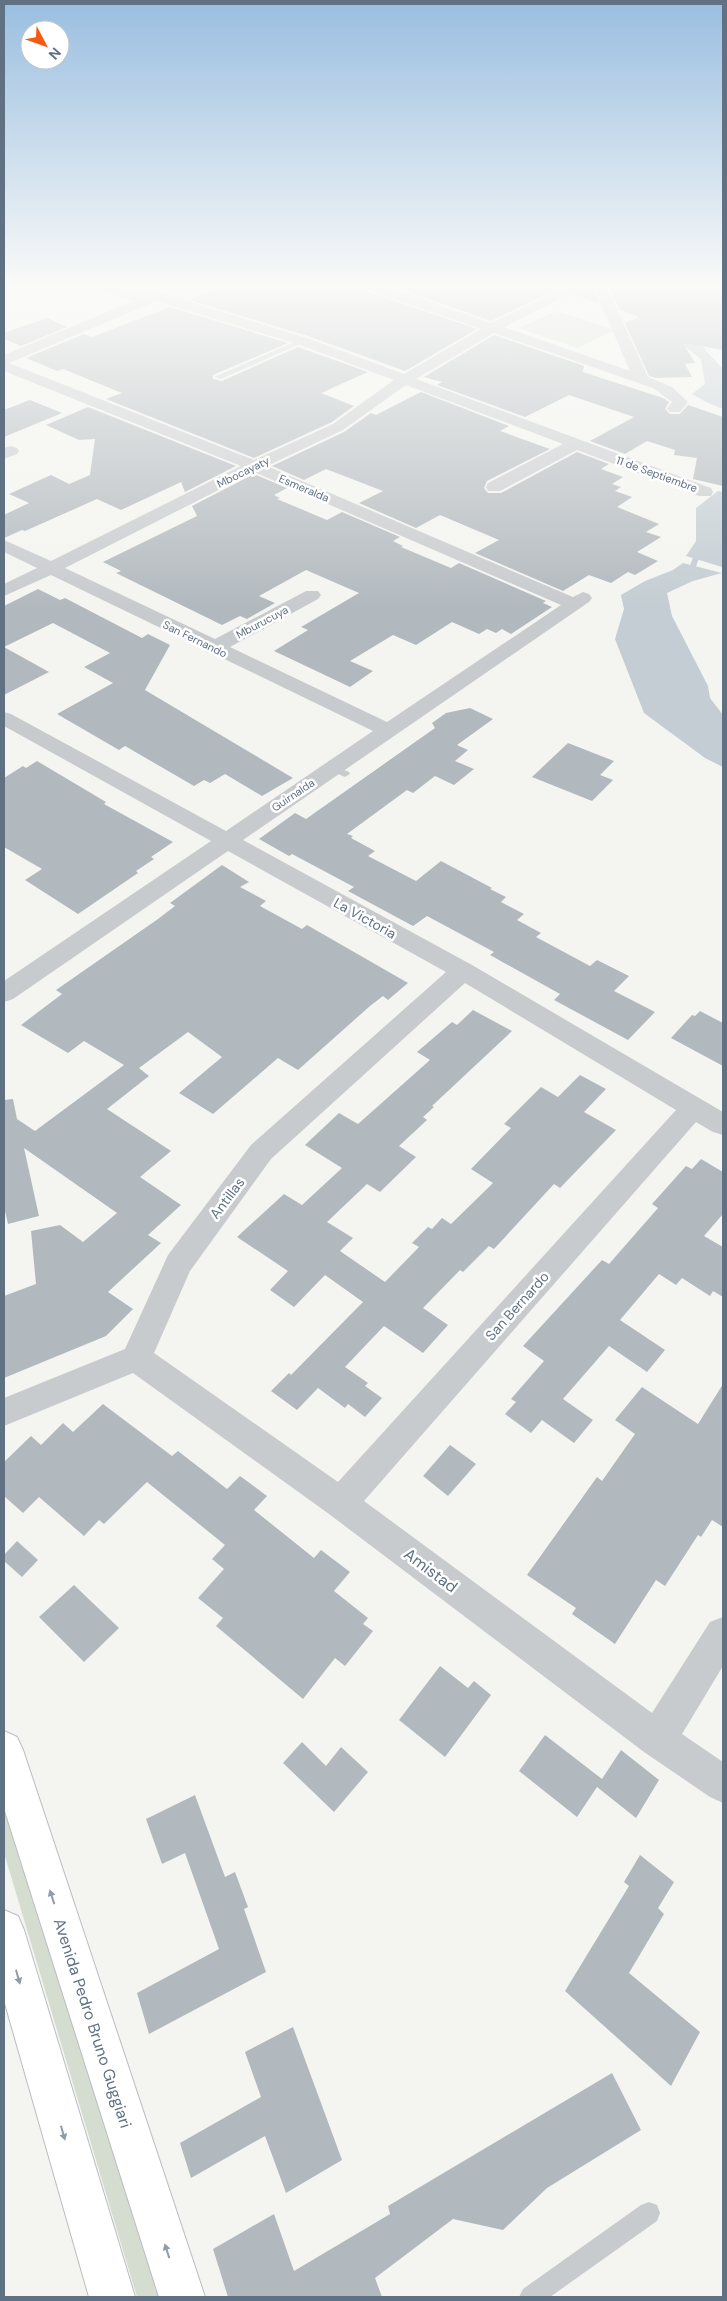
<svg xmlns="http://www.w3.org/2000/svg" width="727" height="2301" font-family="'DM Sans',sans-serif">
<rect width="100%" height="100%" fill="#f4f5f0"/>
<g fill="#d4ddd0">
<path d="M557 311 615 330 578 348 519 328Z"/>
<path d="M4 1791 160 2297H137L4 1853Z"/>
</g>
<g fill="#c4cdd3">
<path d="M670 327 697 331 706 351 723 369V409L706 402 692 394 705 384 701 359 685 347Z"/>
<path d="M718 491 723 492 722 567 686 556 696 541V508Z"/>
<path d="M683 563 722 573 693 581 667 593 672 616 708 686 710 698 723 715V767L705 758 644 713 615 639 624 609 621 595 645 581 673 570Z"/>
</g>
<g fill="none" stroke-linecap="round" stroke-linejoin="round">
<path stroke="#c4cdd3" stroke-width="6" d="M686 572 693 566 700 547"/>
</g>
<g fill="#b2b9be">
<path d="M226 285H360L362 290 477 329 405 371 308 336 189 300Z"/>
<path d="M389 285H565L491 321Z"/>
<path d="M589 285H591L599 303 573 294Z"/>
<path d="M608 285H723V350L683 343 695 363 685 364 692 377 656 378 649 376 625 323 640 317 620 310Z"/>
<path d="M170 307 288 343 213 375V379L222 381 298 347 368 372 321 393 354 406 332 422 254 458 106 399 122 393 63 369 57 371 26 358 84 334 92 337Z"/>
<path d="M47 318 67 327 21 346 4 339V333Z"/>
<path d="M494 335 584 366 583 372 663 398 669 402 665 409 670 414H680L688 405 723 417V486L693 479 697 458 674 455 675 450 647 441 625 454 590 441 634 417 569 395 525 417 437 385 442 382 424 377Z"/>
<path d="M421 392 509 426 500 431 550 449 487 481 484 488 488 493H501L577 452 609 464 601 469 623 477 612 484 621 487 615 491 632 497 617 507 659 524 646 532 661 537 637 552 658 561 635 575 628 572 611 583 589 575 563 591 475 553 499 540 440 515 416 528 359 503 383 491 326 469 304 480 272 466 344 432 371 413 376 415Z"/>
<path d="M30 400 62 413 4 437V410Z"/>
<path d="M88 407 236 466 185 492 181 482 121 510 97 499 25 531 22 530 4 538V515L29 503 9 494 51 475 69 484 90 475 95 439 79 440 46 425Z"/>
<path d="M254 474 287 488 274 495 280 498 277 499 327 520 342 512 400 537 393 541 403 546 401 547 451 568 459 563 546 601 543 603 552 607 511 634 502 629 496 633 487 629 479 634 452 622 416 645 393 635 350 661 373 671 350 687 274 651 308 630 301 627 359 593 306 570 259 596 275 603 247 619 240 616 222 625 116 573 121 571 103 562 197 516 192 506Z"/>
<path d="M38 589 60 600 65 598 142 638 148 634 170 645 145 690 293 778 262 796 225 774 210 783 204 780 194 786 125 746 119 750 57 714 113 683 84 667 110 653 53 623 4 647V606Z"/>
<path d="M4 647 49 672 4 695Z"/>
<path d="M470 708 493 719 457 745 468 750 455 761 474 769 454 785 435 776 413 793 407 790 347 834 353 836 351 838 375 851 368 856 416 881 441 861 492 888 490 889 506 897 501 902 524 914 517 920 541 933 536 937 590 966 597 960 629 976 614 991 655 1012 628 1040 554 1000 560 994 490 955 494 952 427 916 413 926 348 891 354 887 292 854 289 856 259 839 295 813 306 819 435 728 432 723 446 713Z"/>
<path d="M568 743 614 761 600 775 613 780 592 801 532 777Z"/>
<path d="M37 761 106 802 104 804 173 842 151 857 154 859 136 871 138 873 78 914 25 880 42 869 4 847V778L23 766 26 768Z"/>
<path d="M222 865 249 882 240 887 266 901 260 906 302 929 307 925 408 983 388 1000 383 996 370 1006 298 1070 278 1058 213 1114 179 1093 222 1057 188 1032 139 1068 149 1076 107 1109 171 1151 140 1177 181 1205 148 1235 161 1243 108 1292 133 1309 106 1336 4 1378V1296L36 1284 31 1231 60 1225 83 1242 117 1213 24 1148 39 1216 8 1224 4 1207V1100L13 1099 17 1119 35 1131 124 1065 84 1041 68 1053 21 1025 62 994 56 990 158 919 175 906 170 903Z"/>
<path d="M473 1010 512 1031 432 1106 434 1107 423 1117 427 1120 399 1146 416 1157 380 1192 367 1184 327 1222 353 1238 340 1251 385 1282 419 1247 412 1243 428 1227 432 1229 442 1218 451 1224 493 1183 471 1169 511 1128 504 1124 541 1087 558 1097 580 1075 606 1089 584 1112 616 1130 560 1188 554 1184 494 1249 489 1246 463 1272 460 1270 423 1308 448 1325 423 1353 384 1326 345 1367 368 1383 365 1386 382 1398 365 1417 348 1404 345 1408 318 1388 297 1410 271 1391 289 1373 291 1375 363 1302 325 1275 294 1307 270 1290 288 1271 237 1237 284 1194 302 1205 342 1168 305 1145 339 1113 358 1124 430 1060 417 1052 452 1022 457 1025Z"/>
<path d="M700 1011 723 1023V1066L671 1038 692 1015 695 1016Z"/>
<path d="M701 1159 723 1172V1214L704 1236 723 1247V1297L713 1291 710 1296 682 1278 676 1285 659 1274 620 1320 665 1350 647 1372 609 1346 563 1399 593 1420 574 1443 542 1420 531 1433 505 1414 516 1402 511 1399 544 1361 523 1346 602 1260 609 1264 658 1208 652 1204 686 1166 692 1169Z"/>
<path d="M723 1384V1527L712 1520 701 1537 698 1535 665 1586 656 1580 615 1644 572 1614 576 1608 527 1575 597 1477 602 1481 635 1434 615 1420 642 1387 698 1424Z"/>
<path d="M103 1404 172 1456 178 1451 227 1489 240 1476 267 1496 254 1510 314 1558 321 1550 350 1572 334 1591 368 1618 363 1624 373 1631 345 1666 335 1658 303 1699 216 1626 223 1618 198 1598 224 1569 212 1559 225 1545 147 1482 104 1524 99 1520 84 1536 39 1497 23 1513 4 1496V1462L31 1436 41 1445 63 1423 73 1432Z"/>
<path d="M450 1445 476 1464 448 1496 423 1476Z"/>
<path d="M17 1541 38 1560 22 1577 4 1561V1555Z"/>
<path d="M74 1585 119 1628 84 1662 39 1617Z"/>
<path d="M440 1666 468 1688 474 1681 491 1695 445 1757 399 1720Z"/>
<path d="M545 1735 602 1779 621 1750 659 1780 636 1818 597 1787 577 1817 519 1771Z"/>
<path d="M302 1742 326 1766 341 1747 368 1772 334 1812 283 1763Z"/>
<path d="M195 1795 225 1877 235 1872 248 1907 244 1909 266 1972 149 2034 137 1993 219 1949 185 1853 162 1864 146 1819Z"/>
<path d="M640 1855 674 1882 658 1908 664 1914 629 1973 700 2032 671 2086 565 1991 629 1886 624 1882Z"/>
<path d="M293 2027 342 2160 286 2193 265 2136 191 2178 180 2143 261 2097 245 2052Z"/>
<path d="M612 2073 641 2130 547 2188 503 2230 453 2219 375 2278 382 2297H228L213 2249 274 2214 294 2271 390 2214 388 2206Z"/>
</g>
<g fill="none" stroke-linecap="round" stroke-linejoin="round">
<g stroke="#babdc1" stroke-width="2">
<g id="primary">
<path d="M4 1731 17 1737 23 1750 205 2297H159L4 1808Z"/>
<path d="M4 1910 18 1916 24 1930 135 2297H89L4 2000Z"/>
</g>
</g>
<g fill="#c8cbce" fill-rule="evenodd">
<path d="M302 339 306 341 304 342 221 379 214 377Z"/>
<path d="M333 765 349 772 350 774 345 777 329 770 328 768Z"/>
<path d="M649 2202 657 2205 660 2213 657 2221 550 2297H519L523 2289 641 2205Z"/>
</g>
<g fill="#c8cbce" fill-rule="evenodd">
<path d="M96 285H115L145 296 156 292 161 293 307 338 404 374 481 329 363 288 362 285H382L491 323 570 285H587L504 327 630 371 593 285H606L648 377 672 387 688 402 680 412H670L667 409 672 402 653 388 494 333 416 379 711 488 713 492 711 496H699L577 450 500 491H488L486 487 488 483 563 444 406 385 343 430 267 466 573 597 583 592 589 594 592 598 589 602 243 840 472 965 723 1112V1135L713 1132 696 1122 364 1501 652 1713 710 1622 723 1617V1666L682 1734 723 1762V1803L710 1797 644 1752 329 1514 133 1373 4 1426V1398L125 1349 168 1255 251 1145 446 972 228 851 13 999 4 1002V981L211 841 4 726V712L11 714 226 831 373 731 214 654 206 652 204 649 51 575 4 596V584L37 568 4 552V540L51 561 241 466 4 371V355L133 301 97 288ZM157 301 297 344 394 380 333 424 254 460 9 363ZM254 472 561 605 387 722 230 647 318 599 321 595 318 591H306L215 639 65 568ZM465 983 676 1110 338 1482 154 1353 190 1271 271 1159Z"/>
<path d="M11 446 17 448 19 451 17 454 4 459V448Z"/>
</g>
<use href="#primary" fill="#fff" fill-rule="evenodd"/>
</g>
<defs><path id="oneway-solid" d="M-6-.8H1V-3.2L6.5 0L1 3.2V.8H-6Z" transform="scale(1.25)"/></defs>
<g fill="#909ca9">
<use href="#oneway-solid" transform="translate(52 1897) rotate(-108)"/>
<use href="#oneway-solid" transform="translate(18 1977) rotate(74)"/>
<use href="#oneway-solid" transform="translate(63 2133) rotate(74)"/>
<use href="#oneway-solid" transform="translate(167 2251) rotate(-108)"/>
</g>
<linearGradient id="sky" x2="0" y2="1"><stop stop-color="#99bee0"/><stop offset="0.47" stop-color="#fafaf8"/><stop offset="1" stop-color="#fafaf8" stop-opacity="0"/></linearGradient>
<rect width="727" height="607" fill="url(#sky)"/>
<g text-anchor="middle" stroke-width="5" stroke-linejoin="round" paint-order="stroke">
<g font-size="11" fill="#607184" stroke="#fff">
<text transform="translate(243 472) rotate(-26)" y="4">Mbocayaty</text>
<text transform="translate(657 474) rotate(20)" y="4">11 de Septiembre</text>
<text transform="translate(304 488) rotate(23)" y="4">Esmeralda</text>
<text transform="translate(262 622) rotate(-28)" y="4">Mburucuya</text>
<text transform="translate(195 639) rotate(26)" y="4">San Fernando</text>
<text transform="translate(293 795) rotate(-34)" y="4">Guirnalda</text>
</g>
<g font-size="14" fill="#607184" stroke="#fff">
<text transform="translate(365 918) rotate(29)" y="5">La Victoria</text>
<text transform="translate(227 1198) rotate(-53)" y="5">Antillas</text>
<text transform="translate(517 1306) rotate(-48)" y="5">San Bernardo</text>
</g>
<g font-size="16" fill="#607184" stroke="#fff">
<text transform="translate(431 1570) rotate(37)" y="6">Amistad</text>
<text transform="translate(93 2023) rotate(72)" y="6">Avenida Pedro Bruno Guggiari</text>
</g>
</g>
<rect width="727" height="2301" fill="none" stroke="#607184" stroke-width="10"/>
<g transform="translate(45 45) rotate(131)"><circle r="24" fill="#ffffff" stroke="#bfc6ce"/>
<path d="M0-4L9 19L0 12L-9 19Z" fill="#f45a11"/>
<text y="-8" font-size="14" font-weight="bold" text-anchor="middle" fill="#607184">N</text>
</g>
</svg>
